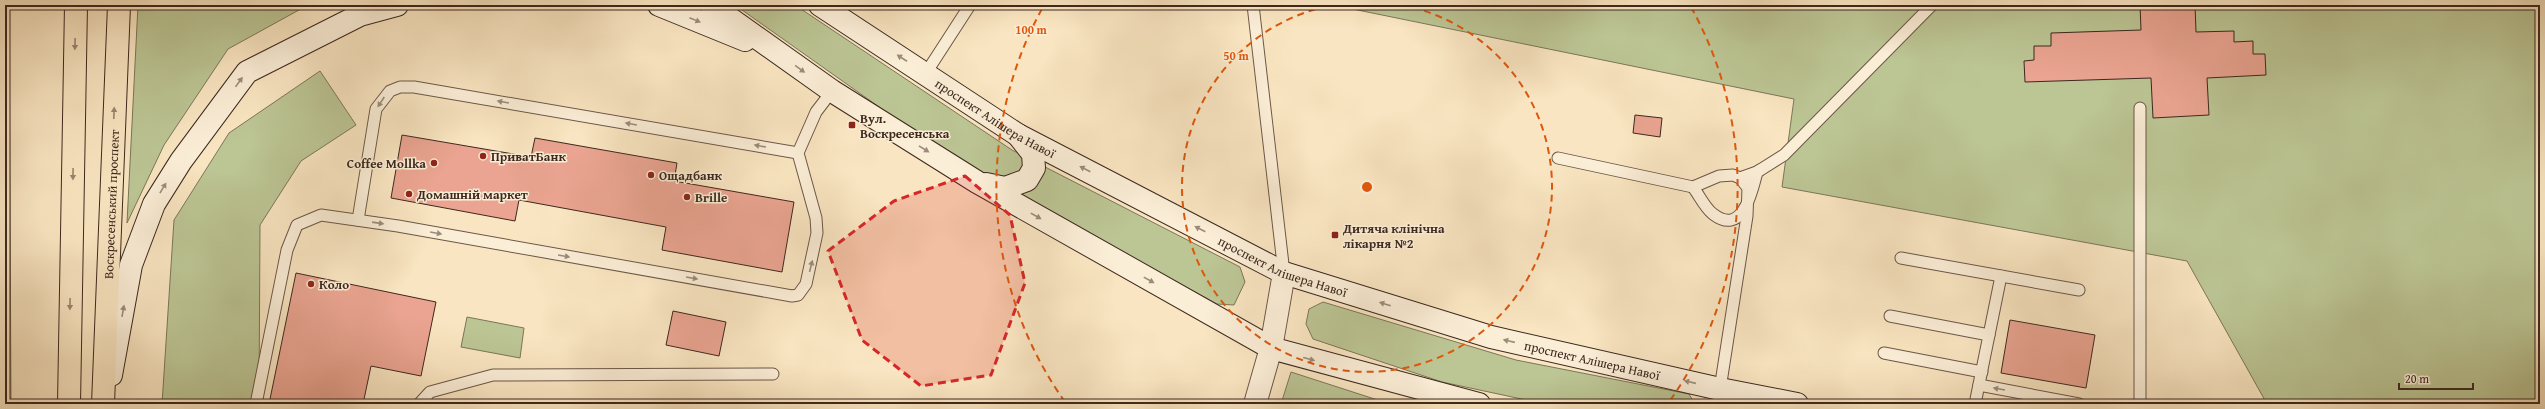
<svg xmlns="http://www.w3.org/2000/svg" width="2545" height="409" font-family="'Gentium Book Plus',serif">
<rect width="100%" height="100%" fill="#f9e5c1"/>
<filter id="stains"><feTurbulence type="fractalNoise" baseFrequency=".005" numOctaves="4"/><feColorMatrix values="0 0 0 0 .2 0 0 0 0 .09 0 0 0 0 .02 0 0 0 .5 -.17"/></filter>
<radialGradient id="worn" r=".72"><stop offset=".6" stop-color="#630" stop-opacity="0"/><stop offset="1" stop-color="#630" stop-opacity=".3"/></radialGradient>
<g fill="#bcc594" stroke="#7c7659">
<path d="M5 5H9L11 404H5Z"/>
<path d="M138 5H308L228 49 164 145 127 223Z"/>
<path d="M735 5H795L1012 150 1240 267 1245 282 1234 305 1217 304 954 160Z"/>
<path d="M1333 5H2540V404H2267L2187 261 1782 187 1794 99Z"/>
<path d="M320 71 356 125 301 161 260 225 259 404H162L174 220 229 133Z"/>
<path d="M1323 302 1516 360 1689 394 1695 404H1545L1442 382 1313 339 1306 324 1309 309Z"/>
<path d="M467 317 524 328 520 358 461 347Z"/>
<path d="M1291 372 1390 404H1281Z"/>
</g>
<g fill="#eaa491" stroke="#3d281e">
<path d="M2140 5H2195L2196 32 2234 31V42L2253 41V54H2265L2266 75 2207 78 2209 115 2153 118 2151 78 2025 82 2024 61 2034 60V46H2051V33L2141 30Z"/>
<path d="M1635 115 1662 118 1660 137 1633 133Z"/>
<path d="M402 135 531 157 535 138 677 163 674 181 794 202 782 272 662 250 666 227 519 200 515 221 391 198Z"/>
<path d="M296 273 436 302 421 376 371 366 363 404H269Z"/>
<path d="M673 311 726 322 719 356 666 345Z"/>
<path d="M2010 320 2095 335 2086 388 2001 373Z"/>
</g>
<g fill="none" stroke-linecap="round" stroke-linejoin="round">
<g stroke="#6c5747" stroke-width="13">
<g id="lane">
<path d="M1253 5 1284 273"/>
<path d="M926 73 970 5"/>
<path d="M1558 158 1693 187 1719 176 1733 175 1740 178 1748 188 1747 216 1720 389"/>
<path d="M1740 178 1757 172 1784 155 1932 5"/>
<path d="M1693 187C1699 195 1705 208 1713 214 1743 237 1752 191 1757 172L1760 170"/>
<path d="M358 220 376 109 390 91 400 87H414L798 153"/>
<path d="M1901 258 2079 290"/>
<path d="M1890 316 1989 335"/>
<path d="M1884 353 1982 372"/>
<path d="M1979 385 2079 404"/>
<path d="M256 404 287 250 297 225 321 215 398 226 792 296 798 295 806 284 817 233 816 218 798 153 816 112 832 91"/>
<path d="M419 404 430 392 493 375 773 374"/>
<path d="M1975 404 2001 276"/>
<path d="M2140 404V108"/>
</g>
</g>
<g stroke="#6c5747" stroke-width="24">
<path id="street" d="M1255 404 1271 348 1284 273"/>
</g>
<g stroke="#3d281e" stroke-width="24">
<g id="secondary">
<path d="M659 5 745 40"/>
<path d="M711 5 832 91 977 182 1271 348 1479 404"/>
<path id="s1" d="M820 5 1018 135 1284 273 1491 337 1720 389 1797 404"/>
<path d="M986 184 1005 188 1027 180 1034 168 1033 154 1018 135"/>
<path d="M111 375 131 265 154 204 181 161 247 72 360 15 397 5"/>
</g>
</g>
<g stroke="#3d281e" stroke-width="24">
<g id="primary">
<path d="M69 404 76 5"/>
<path id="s2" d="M103 404 119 5"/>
</g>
</g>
<use href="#lane" stroke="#fbeed7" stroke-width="11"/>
<use href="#street" stroke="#fbeed7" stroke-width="22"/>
<use href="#secondary" stroke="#fbeed7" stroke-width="22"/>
<use href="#primary" stroke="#f9e5c1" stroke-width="22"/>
</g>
<defs><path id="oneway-solid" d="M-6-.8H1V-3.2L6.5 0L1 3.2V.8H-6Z"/></defs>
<g fill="#9c8b7a">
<use href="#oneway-solid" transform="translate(695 20) rotate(22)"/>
<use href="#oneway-solid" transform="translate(902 58) rotate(-147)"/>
<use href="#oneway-solid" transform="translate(800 69) rotate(36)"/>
<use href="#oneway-solid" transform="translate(239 82) rotate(-54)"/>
<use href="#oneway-solid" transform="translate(381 102) rotate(123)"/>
<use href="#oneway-solid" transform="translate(503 102) rotate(-170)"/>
<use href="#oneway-solid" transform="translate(631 124) rotate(-170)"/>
<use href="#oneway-solid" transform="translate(760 146) rotate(-170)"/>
<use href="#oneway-solid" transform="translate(924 149) rotate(32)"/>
<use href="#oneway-solid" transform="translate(1085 169) rotate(-153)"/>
<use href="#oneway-solid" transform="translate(163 188) rotate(-59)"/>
<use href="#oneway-solid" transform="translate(1036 216) rotate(29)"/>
<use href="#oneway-solid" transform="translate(378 223) rotate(8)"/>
<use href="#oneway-solid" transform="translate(1200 229) rotate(-153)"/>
<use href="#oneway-solid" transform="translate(436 233) rotate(10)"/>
<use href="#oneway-solid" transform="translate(564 256) rotate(10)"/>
<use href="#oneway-solid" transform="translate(811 266) rotate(-76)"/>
<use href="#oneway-solid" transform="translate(692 278) rotate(10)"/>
<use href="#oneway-solid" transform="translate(1149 280) rotate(29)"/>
<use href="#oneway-solid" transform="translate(1385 304) rotate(-163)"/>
<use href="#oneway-solid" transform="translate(123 311) rotate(-80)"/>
<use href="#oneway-solid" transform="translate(1509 341) rotate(-167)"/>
<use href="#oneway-solid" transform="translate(1309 359) rotate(15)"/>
<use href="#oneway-solid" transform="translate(1690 382) rotate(-167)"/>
<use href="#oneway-solid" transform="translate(1999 389) rotate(-170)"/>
</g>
<g fill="#9b8670">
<use href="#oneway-solid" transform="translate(75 44) rotate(91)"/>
<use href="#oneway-solid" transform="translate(114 113) rotate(-88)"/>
<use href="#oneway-solid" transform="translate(73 174) rotate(91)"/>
<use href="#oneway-solid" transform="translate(70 304) rotate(91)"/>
</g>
<path fill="#d62828" fill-opacity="0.2" stroke="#d62828" stroke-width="3" stroke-dasharray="8 5" stroke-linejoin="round" d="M965 176 1010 215 1025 283 991 375 921 386 862 340 828 251 894 201Z"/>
<g fill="none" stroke="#df570d" stroke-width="2" stroke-dasharray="7 5">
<path d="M1401 5A185 185 0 1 1 1333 5"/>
<path d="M1065 402A371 371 0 0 1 1043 7M1691 7A371 371 0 0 1 1669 402"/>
</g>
<g fill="#8f2418" stroke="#fbeed7" stroke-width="1.5">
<rect x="848" y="121" width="8" height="8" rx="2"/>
<circle cx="483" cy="156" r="4"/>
<circle cx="434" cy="163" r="4"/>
<circle cx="651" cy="175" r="4"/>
<circle cx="409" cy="194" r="4"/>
<circle cx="687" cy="197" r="4"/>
<rect x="1331" y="231" width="8" height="8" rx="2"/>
<circle cx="311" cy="284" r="4"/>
</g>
<g text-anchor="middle" stroke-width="3" stroke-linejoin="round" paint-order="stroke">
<g font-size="13" fill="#3d281e" stroke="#fbeed7">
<text dy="5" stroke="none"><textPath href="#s1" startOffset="209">проспект Алішера Навої</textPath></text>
<text dy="5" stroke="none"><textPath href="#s2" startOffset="200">Воскресенський проспект</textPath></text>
<text dy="5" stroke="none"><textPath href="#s1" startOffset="533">проспект Алішера Навої</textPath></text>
<text dy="5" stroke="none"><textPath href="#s1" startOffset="857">проспект Алішера Навої</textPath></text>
</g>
<g font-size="13" font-weight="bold" fill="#3d281e" stroke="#fbeed7" text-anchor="start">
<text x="860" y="123">Вул.<tspan x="860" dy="15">Воскресенська</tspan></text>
<text x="491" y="161">ПриватБанк</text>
<text x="426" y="168" text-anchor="end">Coffee Mollka</text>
<text x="659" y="180">Ощадбанк</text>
<text x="417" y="199">Домашній маркет</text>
<text x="695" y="202">Brille</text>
<text x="1343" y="233">Дитяча клінічна<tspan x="1343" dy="15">лікарня №2</tspan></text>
<text x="319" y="289">Коло</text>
</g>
</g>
<circle cx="1367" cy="187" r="6" fill="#df570d" stroke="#fbeed7" stroke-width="2"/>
<g font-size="12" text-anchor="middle" font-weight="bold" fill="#df570d" stroke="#fbeed7" stroke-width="3" stroke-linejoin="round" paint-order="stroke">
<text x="1031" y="34">100 m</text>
<text x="1236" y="60">50 m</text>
</g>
<rect width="2545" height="409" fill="none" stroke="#f9e5c1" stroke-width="20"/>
<rect x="6" y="6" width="2533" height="397" fill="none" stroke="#3d281e" stroke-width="2"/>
<rect x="10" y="10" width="2525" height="389" fill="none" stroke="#3d281e"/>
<path d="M2399 383v6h74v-6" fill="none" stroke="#3d281e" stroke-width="2"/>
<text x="2405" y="383" font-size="12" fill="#3d281e" stroke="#fbeed7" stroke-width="3" paint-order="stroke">20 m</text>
<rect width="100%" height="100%" filter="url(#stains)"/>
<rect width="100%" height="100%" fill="url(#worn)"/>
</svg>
